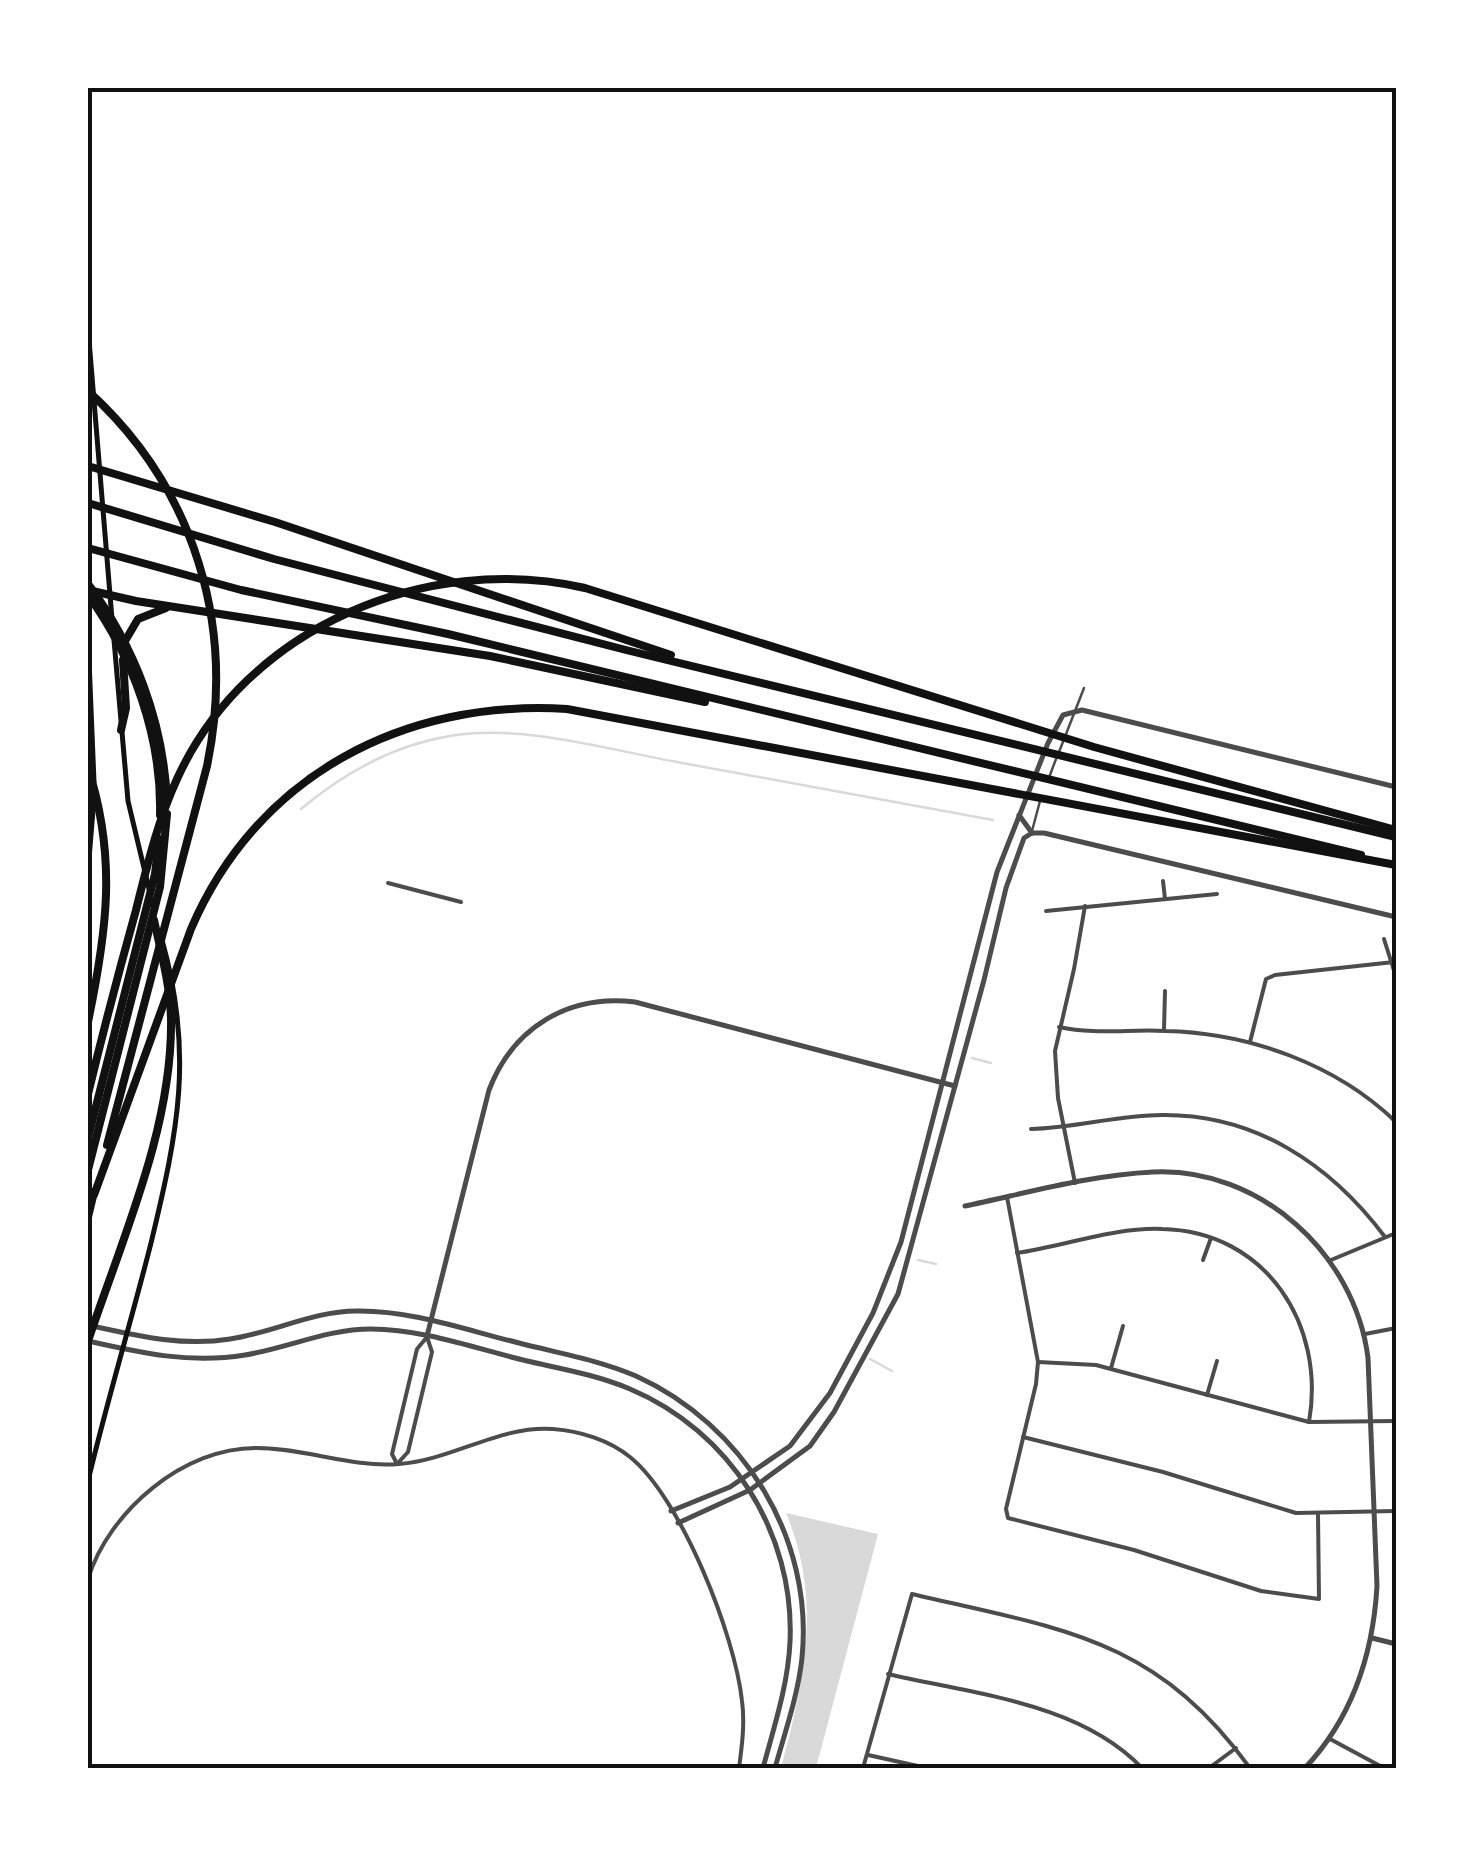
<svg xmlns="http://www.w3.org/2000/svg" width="1484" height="1856" font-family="'Open Sans',sans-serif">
<rect width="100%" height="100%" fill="#fff"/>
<path fill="#d9d9d9" d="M786 1513 878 1534 816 1768H781C804 1681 823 1601 786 1513Z"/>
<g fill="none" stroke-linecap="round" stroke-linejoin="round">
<g stroke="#d9d9d9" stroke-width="2.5">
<path d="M301 809C344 773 394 745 450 736 524 724 605 749 677 762 782 782 888 800 993 820"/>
<path d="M972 1058 991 1063"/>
<path d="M918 1260 936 1264"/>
<path d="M870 1359 892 1371"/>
</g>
<g stroke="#4c4c4c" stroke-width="2.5">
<path d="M1059 752 1084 688"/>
<path d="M1050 775 1056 759"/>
<path d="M1032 831 1040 801"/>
</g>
<g stroke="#4c4c4c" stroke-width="4">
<path d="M1163 881 1165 899"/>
<path d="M388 883 461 902"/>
<path d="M1046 911 1217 894"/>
<path d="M1384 939 1396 977"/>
<path d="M1059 1027C1095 1035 1129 1029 1166 1031 1249 1033 1336 1064 1396 1122"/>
<path d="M1164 1030 1165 991"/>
<path d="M1250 1042 1266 979 1275 975 1394 962"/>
<path d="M1031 1129C1075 1128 1118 1115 1162 1115 1256 1114 1331 1165 1385 1237"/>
<path d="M1075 1183 1058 1098 1055 1051 1074 969 1085 906"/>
<path d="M1007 1197 1038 1362 1036 1384 1006 1509 1008 1518 1134 1550 1261 1591 1319 1599 1318 1514"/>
<path d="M1017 1253C1065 1246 1114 1227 1162 1229 1266 1231 1326 1325 1309 1422"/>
<path d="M1203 1260 1211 1238"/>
<path d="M1331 1260 1396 1233"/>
<path d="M1365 1334 1396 1328"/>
<path d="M1038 1362 1096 1365 1309 1422 1396 1421"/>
<path d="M1111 1368 1123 1326"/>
<path d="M1207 1395 1217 1361"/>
<path d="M1023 1437 1163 1472 1296 1513 1396 1511"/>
<path d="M397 1464 408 1452 432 1352 427 1337"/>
<path d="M397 1464 392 1454 417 1349 427 1337"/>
<path d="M88 1579C109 1511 184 1447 257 1448 305 1448 351 1468 399 1464 453 1460 500 1425 553 1429 580 1431 609 1440 630 1457 681 1498 735 1635 742 1701 745 1723 742 1746 739 1768"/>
<path d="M888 1674C972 1694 1079 1702 1142 1768"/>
<path d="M1330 1739 1384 1768"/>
<path d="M868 1755 927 1768"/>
<path d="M863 1768 912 1594C1060 1629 1154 1636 1250 1768"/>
<path d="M1209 1768 1236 1748"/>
</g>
<g stroke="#4c4c4c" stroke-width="5">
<path d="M1019 815 1032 833"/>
<path d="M1032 833H1044L1396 917"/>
<path d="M965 1206C1027 1193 1090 1175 1153 1172 1260 1167 1355 1254 1368 1358L1377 1586C1373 1655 1353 1717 1305 1768"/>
<path d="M88 1325C134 1335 182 1347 230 1339 272 1333 313 1311 356 1311 411 1310 466 1330 519 1343 558 1353 599 1360 636 1376 744 1425 814 1539 802 1658 798 1695 785 1732 775 1768"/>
<path d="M427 1336 489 1090C513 1027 569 994 635 1002L955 1086"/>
<path d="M88 1341C141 1353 190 1364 245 1355 288 1348 327 1329 371 1329 423 1329 477 1349 527 1361 562 1369 597 1375 630 1389 730 1431 795 1533 790 1642 788 1685 774 1727 763 1768"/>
<path d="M671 1511 730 1487 790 1446 830 1393 873 1313 901 1242 997 872 1048 743 1063 715 1082 710 1396 787"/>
<path d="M678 1523 750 1490 810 1446 834 1412 898 1294 984 980 1006 888 1024 838 1032 833"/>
<path d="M1372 1638 1396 1644"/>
</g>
<g stroke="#111" stroke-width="5">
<path d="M88 328 112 619"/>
<path d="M88 635 94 782"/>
<path d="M114 640 128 801 154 910"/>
<path d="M88 871 94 798"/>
<path d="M88 1481C107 1401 131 1322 151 1243 178 1131 194 1054 162 940"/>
</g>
<g stroke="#111" stroke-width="8">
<path d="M88 391C195 488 236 626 207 766L107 1145"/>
<path d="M88 466 275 522 671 655"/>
<path d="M88 503 274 559 626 650 1396 837"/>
<path d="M88 548 241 590 448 634 1361 855"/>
<path d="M88 584C135 647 163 721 167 800"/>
<path d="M88 590 136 601 490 656 705 702"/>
<path d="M88 595C133 657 162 737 160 815"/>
<path d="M125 641 138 619 166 608"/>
<path d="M121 730 126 708 123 660"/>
<path d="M88 768C117 857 107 931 88 1022"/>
<path d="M88 887V907"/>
<path d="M88 1094C103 1032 119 971 136 910 147 866 158 820 177 779 246 627 427 552 585 588L1094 747 1396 830"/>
<path d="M88 1138 155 874 159 839"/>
<path d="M88 1170 160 887 167 814"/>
<path d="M94 1195 191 929C257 775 404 699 567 709L1396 865"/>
<path d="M88 1217 94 1192"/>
<path d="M88 1341C122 1239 173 1127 171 1018 170 985 161 952 154 920"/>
</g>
</g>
<rect width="1484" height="1856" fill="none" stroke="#ffffff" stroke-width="180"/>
<rect x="90" y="90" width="1304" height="1676" fill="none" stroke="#111" stroke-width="4"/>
</svg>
